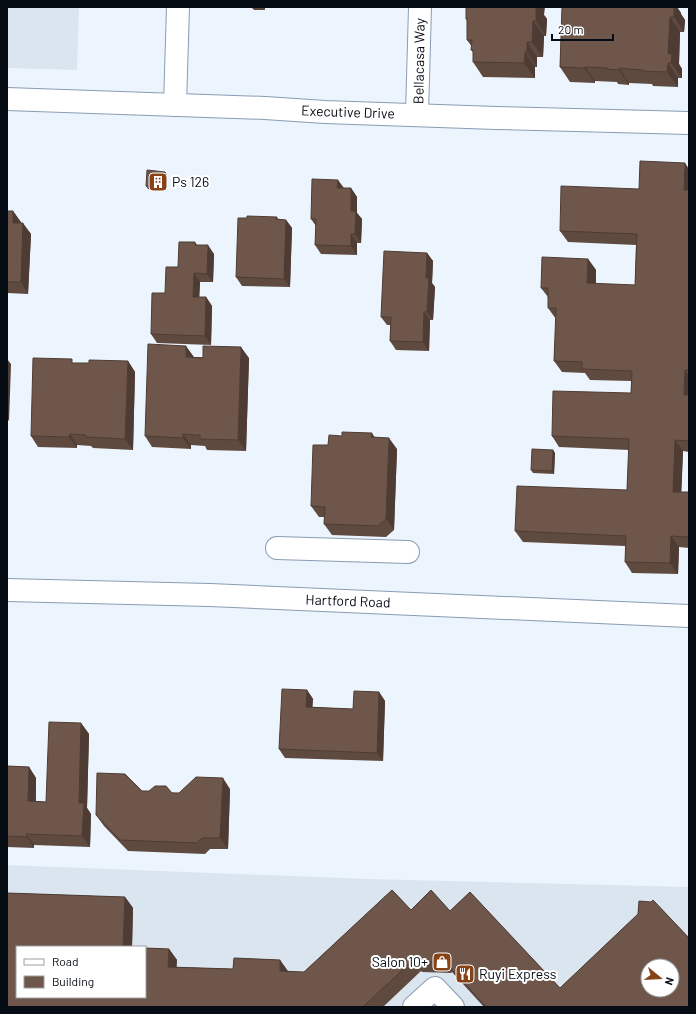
<svg xmlns="http://www.w3.org/2000/svg" width="696" height="1014" font-family="Barlow,sans-serif">
<rect width="100%" height="100%" fill="#ecf5fe"/>
<g fill="#dae5f0" fill-rule="evenodd">
<path d="M7 7H79L77 70 7 68Z"/>
<path d="M7 865 368 879 689 887V1007H7ZM17 947H145V997H17ZM648 966H672V990H648Z"/>
</g>
<g fill="none" stroke-linecap="round" stroke-linejoin="round">
<g stroke="#899cb2" stroke-width="24">
<g id="minor">
<path d="M7 99 265 108 325 112 496 118 689 123"/>
<path d="M175 105 178 7"/>
<path d="M417 114 420 7"/>
<path d="M277 548 408 552"/>
<path d="M7 590 210 595 689 616"/>
<path d="M414 1007 435 988 453 1007"/>
</g>
</g>
<use href="#minor" stroke="#fff" stroke-width="22"/>
</g>
<g fill="#5f4a40" fill-rule="evenodd">
<path d="M206 7H217V8H207Z"/>
<path d="M251 7H265V10H254Z"/>
<path d="M562 7H677L681 13V14L685 20 684 32H680L679 64 682 69V78H678V87L653 86 652 84 629 83V85L618 84 617 82 595 81V83L570 82 560 67Z"/>
<path d="M544 15 547 19 546 36H544L543 57H537V67H535V78L483 77 473 62V52L471 50 472 47 467 40V21L466 19Z"/>
<path d="M689 169V452L683 451 681 492H689V548L679 547 678 574 632 573 625 562V546L523 542 515 531 627 490 629 450 559 447 552 436 631 393V381L590 380 585 373 562 372 554 361 556 319 548 308V297L541 288 588 259 596 270V284L635 285 636 245 568 242 560 231 639 189Z"/>
<path d="M165 172 167 175 166 190 148 189 146 186Z"/>
<path d="M343 188H351L357 197V213L362 219 361 243H357V255L321 254 315 245 316 226 311 219Z"/>
<path d="M7 211H13L21 223 31 234 28 294 7 293Z"/>
<path d="M277 217 278 219 286 220 292 228 290 287 242 286 236 277 247 218Z"/>
<path d="M195 242 197 245 214 254 213 282H200L199 297H206L212 306 211 345 157 343 151 334 165 293 178 267Z"/>
<path d="M427 253 433 261 432 283 435 287 433 320H430L429 351 396 350 390 341V325H387L381 317Z"/>
<path d="M194 357 249 358 246 451 207 450 205 446 191 445V449L152 447 145 436Z"/>
<path d="M128 361 135 372 133 450 93 448 91 446 77 445V448L38 447 31 436 75 363H89Z"/>
<path d="M375 437 397 449 394 530 386 537 332 535 324 524 325 517H319L311 506 328 445Z"/>
<path d="M553 450 555 453 554 474 533 473 531 470Z"/>
<path d="M307 690 313 699 312 707 353 709 379 692 385 701 383 761 285 758 279 749Z"/>
<path d="M81 723 89 734 87 808 91 814 90 847 34 845V848L7 847V766L29 767 36 778V801L46 802Z"/>
<path d="M230 789 228 849H210L205 854 128 851 104 826 96 815 142 791 179 793Z"/>
<path d="M392 890 411 910 431 890 450 911 470 892 560 988 638 914 639 901 651 902 653 900 689 938V1007H484L452 972 451 973 422 972 421 971 383 1007H7V893L125 897 133 908 132 947H17V997H145V948L169 949 177 960 176 967 233 969 234 958 280 960 288 972H304ZM648 966H672V990H648Z"/>
</g>
<g fill="#4e3c34">
<path d="M536 7H545L544 15 547 19 546 36 536 21Z"/>
<path d="M672 7H677L681 13V14L685 20 684 32 674 17Z"/>
<path d="M670 17 680 32 679 64 682 69V78L671 63 668 54Z"/>
<path d="M533 21 544 36 543 57 532 42Z"/>
<path d="M527 42 537 57V67L527 52Z"/>
<path d="M525 52 535 67V78L524 63Z"/>
<path d="M668 63 678 78V87L667 72Z"/>
<path d="M585 67 595 81V83L584 68Z"/>
<path d="M619 68 629 83V85L619 70Z"/>
<path d="M685 163 689 169V197L684 190Z"/>
<path d="M165 172 167 175 166 190 164 187Z"/>
<path d="M338 180 344 188H337Z"/>
<path d="M351 188 357 197V213L362 219 361 243 355 234 351 211Z"/>
<path d="M13 211 21 222 20 234 13 223Z"/>
<path d="M286 220 292 228 290 287 284 279Z"/>
<path d="M23 223 31 234 28 294 21 282Z"/>
<path d="M351 234 357 243V255L351 246Z"/>
<path d="M208 245 214 254 213 282 207 274Z"/>
<path d="M427 253 433 261 432 283 435 287 433 320 427 312 426 278Z"/>
<path d="M588 259 596 270 595 294 587 283Z"/>
<path d="M194 273 200 282 199 305 193 297Z"/>
<path d="M206 297 212 306 211 345 205 336Z"/>
<path d="M424 312 430 320 429 351 423 342Z"/>
<path d="M186 346 194 357 193 368 186 357Z"/>
<path d="M241 347 249 358 246 451 238 440Z"/>
<path d="M7 359 11 364 9 421 7 418Z"/>
<path d="M128 361 135 372 133 450 125 439Z"/>
<path d="M685 370 689 376V402L684 395Z"/>
<path d="M372 433 379 444 371 437Z"/>
<path d="M70 434 77 445V448L69 437Z"/>
<path d="M183 434 191 445V449L183 438Z"/>
<path d="M389 438 397 449 394 530 386 519Z"/>
<path d="M675 440 683 451 681 503 673 492Z"/>
<path d="M553 450 555 453 554 474 552 471Z"/>
<path d="M671 536 679 547 678 574 670 563Z"/>
<path d="M307 690 313 699 312 716 306 707Z"/>
<path d="M379 692 385 701 383 761 377 753Z"/>
<path d="M81 723 89 734 87 808 91 814 90 847 82 836 79 803Z"/>
<path d="M29 767 36 778 35 812 28 801Z"/>
<path d="M223 778 230 789 228 849 220 838Z"/>
<path d="M26 834 34 845V848L27 837Z"/>
<path d="M125 897 133 908 132 947H123Z"/>
<path d="M169 949 177 960 176 978 168 967Z"/>
<path d="M280 960 288 971 287 982 280 971Z"/>
</g>
<g fill="#6f564a" stroke="#4e3c34" fill-rule="evenodd">
<path d="M466 7H536V21H533L532 42H527V52H525L524 63 473 62V50H471L472 40H467V19H466Z"/>
<path d="M562 7H674V17H670L668 54H672L671 63H668L667 72 642 71 643 70 619 68V70L607 69 608 68 585 67 584 68 560 67Z"/>
<path d="M640 161 685 163 684 190H689V370H685L684 395H689V441L675 440 673 492H689V537L671 536 670 563 625 562 626 536 515 531 517 486 627 490 629 439 552 436 553 391 631 393 632 371 582 369V362L554 361 556 308H548V288H541L542 257 588 259 587 283 635 285 637 234 560 231 561 186 639 189Z"/>
<path d="M147 170 165 172 164 187 146 186Z"/>
<path d="M312 179 338 180 337 188H351V211H356L355 234H351V246L315 245 316 219H311Z"/>
<path d="M7 211H13V223H23L21 282H7Z"/>
<path d="M247 216 277 217 276 219 286 220 284 279 236 277 238 218H247Z"/>
<path d="M179 242H195V245H208L207 274 194 273 193 297H206L205 336 151 334 152 293H165L166 267H178Z"/>
<path d="M384 251 427 253 426 278H429L427 312H424L423 342 390 341 391 317H381Z"/>
<path d="M148 344 186 346V357L203 358V346L241 347 238 440 200 439V435H193L183 434V438L145 436Z"/>
<path d="M33 358 72 359V363H89V360L128 361 125 439 86 437V435L70 434 69 437 31 436Z"/>
<path d="M342 432 372 433 371 437 389 438 386 519 378 526 324 524 325 507 311 506 313 445H328L329 435 342 436Z"/>
<path d="M532 449 553 450 552 471 531 470Z"/>
<path d="M282 689 307 690 306 707 353 709 354 691 379 692 377 753 279 749Z"/>
<path d="M49 722 81 723 79 803H84L82 836 26 834 27 837 7 836V766L29 767 28 801 46 802Z"/>
<path d="M97 773 125 774 142 791H149L155 786H166L172 793H179L196 777 223 778 220 838H202L197 843 120 840 96 815Z"/>
<path d="M392 890 411 910 431 890 450 911 470 892 560 988 638 914 639 901 651 902 653 900 689 938V1007H486L444 961 443 962 414 961 413 960 363 1007H7V893L125 897 123 947H17V997H145V948L169 949 168 967 233 969 234 958 280 960V971L304 972ZM648 966H672V990H648Z"/>
</g>
<defs>
<g id="building-square" transform="scale(1)"><rect x="-9" y="-9" width="18" height="18" rx="4" fill="#874218" stroke="#fff"/><path d="M-4-6H4V6H1V3H-1V6H-4ZM-2.5-4.3h1.7v1.8h-1.7ZM.8-4.3h1.7v1.8H.8ZM-2.5-1h1.7V.8h-1.7ZM.8-1h1.7V.8H.8Z" fill="#fff"/></g>
<g id="shop-square" transform="scale(1)"><rect x="-9" y="-9" width="18" height="18" rx="4" fill="#874218" stroke="#fff"/><path d="M-5-2.5h2.3a2.7 3.5 0 0 1 5.4 0H5L5.5 6h-11ZM-1.5-2.5h3a1.5 2.3 0 0 0-3 0Z" fill="#fff"/></g>
<g id="restaurant-square" transform="scale(1)"><rect x="-9" y="-9" width="18" height="18" rx="4" fill="#874218" stroke="#fff"/><path d="M-5-6h1v4h1v-4h1v4h1v-4h1v5L-1.5 .5V6h-2V.5L-5-1ZM5-6V6H3V1.5H1.5Q1.5-4 5-6Z" fill="#fff"/></g>
</defs>
<g fill-rule="evenodd">
<use href="#building-square" x="158" y="182"/>
<use href="#shop-square" x="442" y="962"/>
<use href="#restaurant-square" x="465" y="974"/>
</g>
<g text-anchor="middle" stroke-width="4" stroke-linejoin="round" paint-order="stroke">
<g font-size="14" fill="#060c14" stroke="#fff">
<text transform="translate(419 61) rotate(-89)" y="5">Bellacasa Way</text>
<text transform="translate(348 112) rotate(2)" y="5">Executive Drive</text>
<text transform="translate(348 601) rotate(2)" y="5">Hartford Road</text>
</g>
<g font-size="14" fill="#060c14" stroke="#fff" text-anchor="start">
<text x="172" y="187">Ps 126</text>
<text x="428" y="967" text-anchor="end">Salon 10+</text>
<text x="479" y="979">Ruyi Express</text>
</g>
</g>
<rect width="696" height="1014" fill="none" stroke="#060c14" stroke-width="16"/>
<rect x="16" y="946" width="130" height="52" fill="#ffffff" stroke="#9b9ea1"/>
<rect x="24" y="959" width="20" height="6" fill="#ffffff" stroke="#9b9ea1"/>
<text x="52" y="966" font-size="12" fill="#060c14">Road</text>
<rect x="24" y="976" width="20" height="12" fill="#6f564a" stroke="#9b9ea1"/>
<text x="52" y="986" font-size="12" fill="#060c14">Building</text>
<g transform="translate(660 978) rotate(108)"><circle r="19" fill="#ffffff" stroke="#9b9ea1"/>
<path d="M0-3L7 15L0 10L-7 15Z" fill="#874218"/>
<text y="-6" font-size="11" font-weight="bold" text-anchor="middle" fill="#060c14">N</text>
</g>
<path d="M552 34v6h61v-6" fill="none" stroke="#060c14" stroke-width="2"/>
<text x="558" y="34" font-size="12" fill="#060c14" stroke="#ffffff" stroke-width="3" paint-order="stroke">20 m</text>
</svg>
